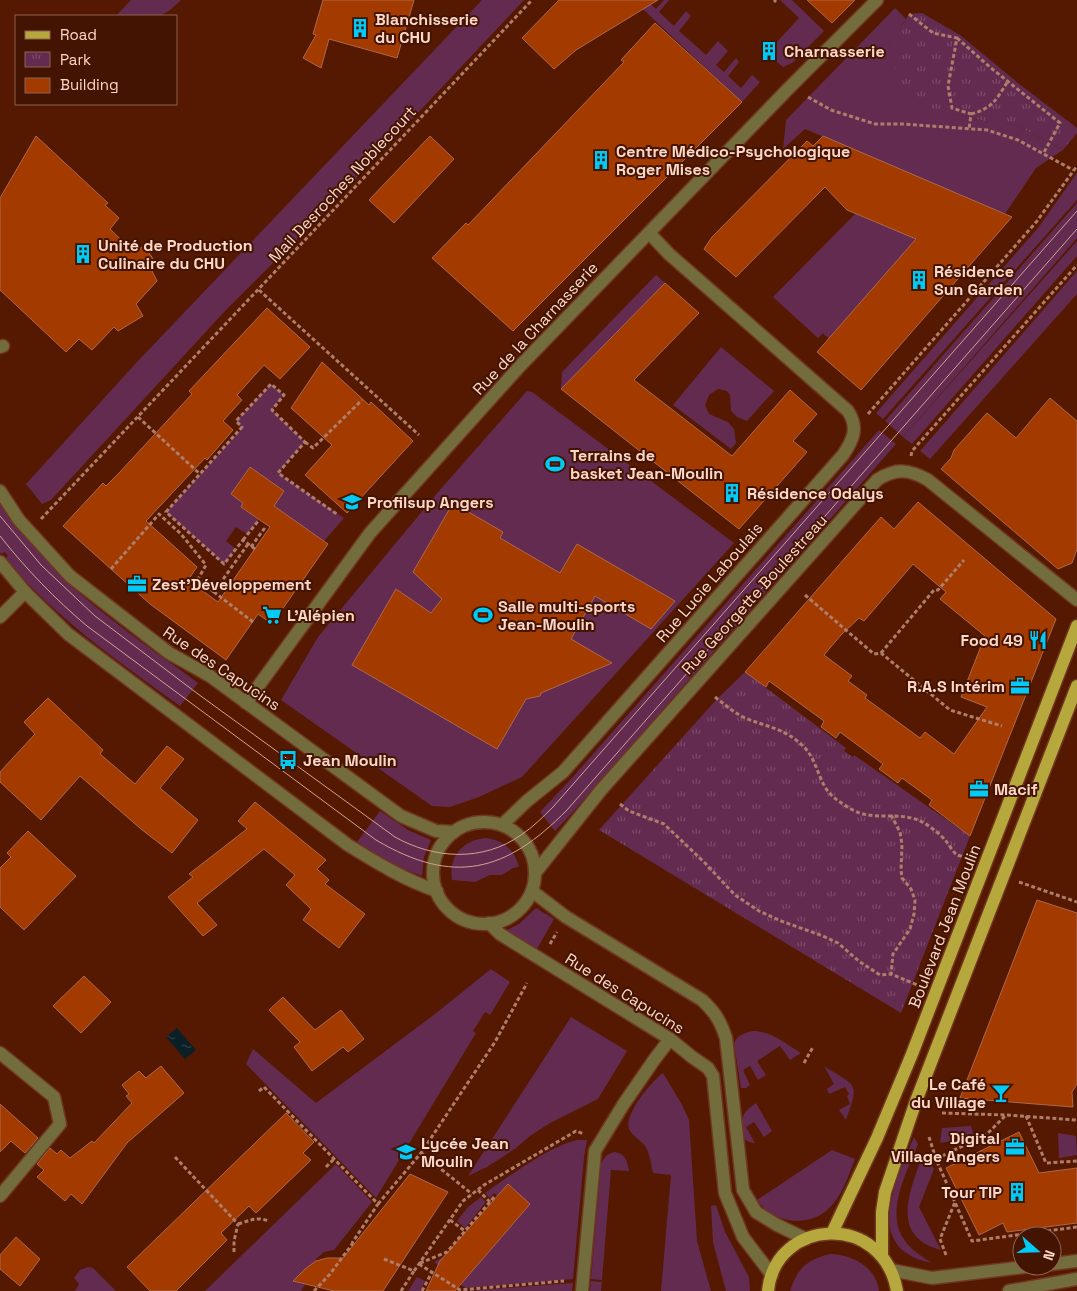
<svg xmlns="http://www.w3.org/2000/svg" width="1077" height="1291" font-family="'Space Grotesk',sans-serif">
<defs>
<pattern id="park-tufts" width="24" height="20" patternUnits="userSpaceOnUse" patternTransform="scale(1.25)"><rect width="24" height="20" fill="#642b51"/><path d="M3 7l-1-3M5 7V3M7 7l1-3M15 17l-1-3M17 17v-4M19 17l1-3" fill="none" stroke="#7b4969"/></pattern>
<pattern id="water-ripples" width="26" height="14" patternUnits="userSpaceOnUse" patternTransform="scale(1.25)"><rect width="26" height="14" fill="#0a1f26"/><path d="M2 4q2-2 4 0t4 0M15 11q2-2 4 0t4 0" fill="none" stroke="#2f3f44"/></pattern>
</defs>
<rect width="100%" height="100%" fill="#551800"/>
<g fill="#642b51">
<path d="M131 0H181L170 10 160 16H116Z"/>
<path d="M482 0H524L333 203 225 311 51 500 42 504 26 484 137 362Z"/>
<path d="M633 0H646L656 9 664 0H669L659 12 674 26 686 11 691 16 679 31 706 55 718 41 728 51 716 65 724 72 736 58 739 62 728 76 741 88 752 75 760 82 742 102Z"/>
<path d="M780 0H792L824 31 792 63 783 67 770 56 776 49 775 44 799 18Z"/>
<path d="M895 8 906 19 899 31 947 112 984 121 1014 124 1063 150 1036 168 1005 214 805 129 783 149 786 120Z"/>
<path d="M1077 173V200L883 419 876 413 1038 228Z"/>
<path d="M1077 203V238L903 437 885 421Z"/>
<path d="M855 214 916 239 829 339 823 333 818 338 773 297Z"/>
<path d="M1077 241V256L912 444 903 437Z"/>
<path d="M1077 271V294L930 459 920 451Z"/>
<path d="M656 275 665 283 561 389 562 372Z"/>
<path d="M721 347 774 391 747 421 737 417 731 411 730 395 727 391 718 389 709 395 705 405 709 414 728 422 734 429 736 443 731 449 673 405Z"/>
<path d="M271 384 284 395 272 410 305 442 278 473 344 518 324 541 263 498 277 501 284 491 250 467 231 494 243 503 241 507 259 520 247 534 236 527 226 541 236 549 224 564 166 512 242 428 236 421Z"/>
<path d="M527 391 532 392 734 543 522 777 479 797 450 807 432 806 281 700 318 637 439 491Z"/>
<path d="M879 430 896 444 571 814 555 831 540 812 571 779Z"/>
<path d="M0 502C20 529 40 555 64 579 105 618 152 649 198 683L180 706C118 661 55 618 5 558L8 556 5 552 1 554 0 552Z"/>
<path d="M380 811 408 830 431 840 424 857 422 876 388 863 357 842Z"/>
<path d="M487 838C504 841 515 850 519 867L513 868 502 875H490L475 882 452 880C448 856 464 839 487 838Z"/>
<path d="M536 908 554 919 537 949 507 930 519 924Z"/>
<path d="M491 969 510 982 490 1015 485 1012 473 1031 476 1033 376 1198 246 1064 253 1049 316 1103 435 1014Z"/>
<path d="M571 1017 627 1051 598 1099 550 1123 530 1136 516 1148 487 1167 468 1176Z"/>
<path d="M753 1031C771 1031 786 1044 801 1053L790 1060 780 1046 757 1061 766 1075 758 1080 750 1066 743 1070 750 1085 746 1088H741L734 1044C736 1035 745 1033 753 1031Z"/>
<path d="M824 1066C857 1087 860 1082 846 1120L839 1110 850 1104 847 1096 849 1094 845 1087 829 1094 827 1089 834 1084Z"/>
<path d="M663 1073 681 1103 689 1120 697 1241 711 1291H661L671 1175 653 1173C651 1164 650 1154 645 1146 641 1140 632 1136 629 1129 624 1114 651 1082 663 1073Z"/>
<path d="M756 1103 772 1131 764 1137 754 1122 746 1127 755 1143 749 1142 744 1139C742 1120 738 1115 756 1103Z"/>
<path d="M971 1126 974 1137 940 1143 942 1128Z"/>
<path d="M1058 1133 1076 1136 1077 1155 1059 1158Z"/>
<path d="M914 1137 918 1144C907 1172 884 1213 905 1241 912 1251 923 1257 932 1263 861 1249 896 1181 914 1137Z"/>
<path d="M577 1140H587L584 1157 573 1279 465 1288 434 1262 447 1255 467 1277 530 1204 497 1196 494 1193 490 1198 485 1193C508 1177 550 1146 577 1140Z"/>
<path d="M832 1150 855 1159C849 1174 844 1191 833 1204 813 1229 774 1225 757 1200Z"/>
<path d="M615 1152C626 1154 627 1161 629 1171L611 1170 602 1280 591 1279 601 1164C604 1157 607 1154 615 1152Z"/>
<path d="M924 1152 934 1169 919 1207 941 1250C888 1236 911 1188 924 1152Z"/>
<path d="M336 1164 372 1202 334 1250 324 1252 316 1259V1261L302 1271 296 1282 306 1283 301 1291H205Z"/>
<path d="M481 1197 486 1202 465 1228 457 1221 468 1207Z"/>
<path d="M716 1205 725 1232 749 1277 750 1291H726L713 1242 711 1206Z"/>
<path d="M831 1254C853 1255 876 1267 879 1291H790C797 1268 808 1259 831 1254Z"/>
<path d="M88 1267 93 1268 116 1291H75L79 1284 74 1278 80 1270Z"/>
<path d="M417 1277 425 1281 420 1291H408Z"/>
<path d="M591 1281 602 1282 601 1291H590Z"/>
<path d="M573 1283 572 1291H468L572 1283Z"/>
</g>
<g fill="url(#park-tufts)">
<path d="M922 13 960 35 1018 83 1077 128V133L1063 150 1014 124 993 123 925 107 904 90 891 59 899 31 909 14Z"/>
<path d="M745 672 846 748 844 751 853 757 854 755 970 836 901 1013 599 830 717 699Z"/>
</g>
<path fill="url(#water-ripples)" d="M177 1028 196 1050 185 1059 166 1037Z"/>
<g fill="#a33a00" stroke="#ad684d" fill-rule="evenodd">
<path d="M323 0H414L397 58 329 39 321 68 303 58 316 35 313 34Z"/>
<path d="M559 0H658L576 50 554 69 522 38Z"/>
<path d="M807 0H855L832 23Z"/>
<path d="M655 23 742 102 513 331 432 258 466 223 468 225 624 62 621 60Z"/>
<path d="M36 136 108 203 105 205 119 218 110 229 135 253 144 245 155 262 149 265 157 281 136 304 143 316 118 331 114 327 92 350 79 339 66 352 0 290V198Z"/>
<path d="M430 136 454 159 394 223 369 200Z"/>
<path d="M823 136 1012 217 861 390 817 352 916 239 847 210 825 187 736 277 704 249 712 237 807 141 813 146Z"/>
<path d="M665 283 699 313 634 380 732 456 790 390 817 414 793 441 807 452 739 529 561 389Z"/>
<path d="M267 308 310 347 280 379 264 365 237 395 242 400 223 421 233 430 207 460 205 458 146 521 197 567 188 580 218 602 270 527 241 507 243 503 231 494 250 467 284 491 274 506 328 544 272 624 258 614 226 660 150 604 63 526 103 483 106 486 119 473 192 394 189 391Z"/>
<path d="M322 362 369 405 371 402 413 441 347 513 305 475 332 445 291 408Z"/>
<path d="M1050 398 1077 421V549L1072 563 1058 569 941 469 951 458 954 450 987 413 1016 438Z"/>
<path d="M918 502 1056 619 970 836 929 805 932 800 902 778 898 783 879 769 883 764 840 732 836 738 821 727 824 721 769 681 766 687 745 672 881 517 894 529ZM913 564 946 592 940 599 985 636 961 697 987 707 954 754 925 732 920 738 865 698 867 695 848 681 852 676 824 655 841 635 859 618 864 621Z"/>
<path d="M453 503 503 532 500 538 560 573 577 544 675 601 651 629 595 596 571 639 612 663 541 693 540 696 526 699 497 749 352 665 396 589 431 613 442 599 413 572Z"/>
<path d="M48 698 103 750 100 754 135 784 167 746 184 759 160 788 198 820 172 853 141 829 80 776 41 820 0 782V772L35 734 24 722Z"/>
<path d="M255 802 326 860 317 869 329 880 325 884 365 914 339 948 303 920 311 909 286 885 295 875 264 849 197 903 217 925 203 936 168 897 193 877 189 874 247 829 238 821Z"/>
<path d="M28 831 76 876 24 930 0 907V868L11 857 7 853Z"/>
<path d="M1037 900 1077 913V1084L1072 1092 1073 1107 960 1098Z"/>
<path d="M84 976 111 1002 81 1033 53 1006Z"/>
<path d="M283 997 315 1030 341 1010 364 1039 348 1052 343 1047 312 1071 294 1047 300 1042 269 1010Z"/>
<path d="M161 1066 184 1093 127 1143 82 1204 71 1194 65 1201 37 1177 44 1170 37 1164 50 1148 57 1154 61 1150 70 1158 92 1141 94 1143 132 1103 126 1096 129 1094 122 1085 139 1071 146 1078Z"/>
<path d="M0 1104 38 1138 25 1153 11 1141 0 1152Z"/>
<path d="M286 1113 314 1142 303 1153 311 1160 256 1213 249 1206 221 1233 227 1240 176 1291H150L127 1267Z"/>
<path d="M1019 1132 1039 1173 1077 1168V1223L1007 1232 1003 1223 979 1235 946 1168Z"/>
<path d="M410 1174 448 1192 383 1291H334L293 1281 305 1269 316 1261 327 1258H343Z"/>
<path d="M508 1184 530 1204 455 1291H426L440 1261Z"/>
<path d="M16 1237 40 1259 20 1286 0 1269V1255Z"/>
</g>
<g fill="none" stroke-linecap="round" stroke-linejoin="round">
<g stroke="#703720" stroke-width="15">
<g id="minor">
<path d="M0 347 3 346"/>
<path d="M0 491 19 520 70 576 169 653 210 676 401 816 436 831 454 832"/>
<path d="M0 562 25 592 68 634 348 845C377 863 405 880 437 891"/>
<path d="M0 617 25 592"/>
<path d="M246 703 370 533 520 366 787 90 877 0"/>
<circle cx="484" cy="873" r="51"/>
<path d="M502 825 527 801 563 772 843 455C853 440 859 428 848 411L669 254 649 233"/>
<path d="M535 873 601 790 877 480C896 468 909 469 928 480L1077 600"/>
<path d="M532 891 566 917 702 1000C715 1012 721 1022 726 1038L743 1190 756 1212 777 1225 806 1239"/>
<path d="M489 923 500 934 670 1039 692 1057 708 1068 713 1076 725 1193 743 1237 772 1275"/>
<path d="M0 1053 54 1097 60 1124 0 1196"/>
<path d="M1052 1264 1077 1261"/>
<path d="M891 1270 932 1278 1033 1266"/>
<path d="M582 1291 595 1151 623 1105 654 1060 670 1039"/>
<path d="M1009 1291 1077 1279"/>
</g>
</g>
<g stroke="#703720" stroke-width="15">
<g id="major">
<path d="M832 1233 877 1138 912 1054 1077 626"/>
<path d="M882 1255V1212L885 1192 916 1101 1077 686"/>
<path d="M768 1291C775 1218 883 1211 897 1291"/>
</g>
</g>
<g stroke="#af7d6a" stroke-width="3" stroke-dasharray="4 2.5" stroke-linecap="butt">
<path d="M774 2 776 0"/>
<path d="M909 14 933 33 957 38 948 86 952 108 971 114 969 129"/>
<path d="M957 38 991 68 1060 123 1043 154"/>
<path d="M808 97 831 110 875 124H903L987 130 1018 140 1073 170"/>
<path d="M971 114C993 108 996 100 1008 81"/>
<path d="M259 290 419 435"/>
<path d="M868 414 1037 221 1077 166"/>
<path d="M138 417 200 474"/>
<path d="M305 442 313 448 362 400"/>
<path d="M911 456 912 451 1077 265"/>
<path d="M41 519 532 0"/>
<path d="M243 540 259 520"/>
<path d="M248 544 214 592 253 622"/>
<path d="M251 547 264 529 267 531"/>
<path d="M255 549 243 540 224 564 166 512 242 427 236 421 271 384 284 395 272 410 305 442 278 473 338 515"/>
<path d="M111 569 159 514 181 534 206 565 198 579 214 592"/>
<path d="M805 595 874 654 881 653 950 710 1002 726"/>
<path d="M881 653 934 590H938L964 560"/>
<path d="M715 697C724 704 732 711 743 717 765 727 784 727 804 747 815 758 817 773 825 787 831 797 841 803 851 809 875 823 899 809 924 823 931 827 940 834 945 840 949 844 952 851 957 855 960 856 965 857 968 859"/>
<path d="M620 804 629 811 664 824 705 863 735 895 759 911 781 921 823 936 838 943 860 962 880 975 891 974 920 986"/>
<path d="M891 815 900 832 902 845 901 870 902 878 911 889 915 900 914 914 910 929 893 954 891 974"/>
<path d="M1019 882 1077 902"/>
<path d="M550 944 557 932"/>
<path d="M804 1063 813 1047"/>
<path d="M259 1091 264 1087 378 1204 352 1243"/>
<path d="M942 1113 1006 1115 1077 1120"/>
<path d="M1026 1116 1046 1163 1077 1161"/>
<path d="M929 1137 936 1159 972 1241 1077 1227"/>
<path d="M421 1153 472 1194"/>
<path d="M175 1157 238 1224"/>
<path d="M936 1159 987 1134 1006 1115"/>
<path d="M326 1167 334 1159"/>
<path d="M478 1190 490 1202"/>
<path d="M378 1204 421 1153 495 1042 527 983"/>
<path d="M450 1220 465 1231"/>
<path d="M238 1224C249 1221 257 1216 268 1221"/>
<path d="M234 1252V1241L238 1224"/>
<path d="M946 1255 940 1239 955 1202"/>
<path d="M384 1259 414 1271 463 1201 484 1185 576 1131 584 1134"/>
<path d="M420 1263 447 1252 495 1196"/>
<path d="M419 1264 460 1290 564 1281"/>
<path d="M314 1291 330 1274 353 1243"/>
<path d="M401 1291 414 1271"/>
<path d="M422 1291 432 1272"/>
</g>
<use href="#minor" stroke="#736c3d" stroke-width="12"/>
<use href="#major" stroke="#b6a83c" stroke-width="12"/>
<g stroke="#d0a391" stroke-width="1">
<path d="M0 516 41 565 95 616 198 694 395 837C434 859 483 862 521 835 533 827 543 817 553 807L1077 211"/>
<path d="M0 536C26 569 55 599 87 626L376 840C454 886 506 872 567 810L1077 229"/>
</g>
</g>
<defs>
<g id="building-bare" transform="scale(1.5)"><path d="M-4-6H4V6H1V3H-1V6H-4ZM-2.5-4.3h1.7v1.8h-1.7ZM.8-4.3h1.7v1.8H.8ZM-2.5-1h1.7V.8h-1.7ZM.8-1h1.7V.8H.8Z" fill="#00cbf8" stroke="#431401" stroke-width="2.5" paint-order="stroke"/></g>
<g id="stadium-bare" transform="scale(1.5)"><path d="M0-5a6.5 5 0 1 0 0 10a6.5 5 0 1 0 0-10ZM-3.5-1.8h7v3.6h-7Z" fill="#00cbf8" stroke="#431401" stroke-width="2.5" paint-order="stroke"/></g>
<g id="university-bare" transform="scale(1.5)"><path d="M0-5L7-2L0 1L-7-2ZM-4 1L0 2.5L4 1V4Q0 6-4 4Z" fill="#00cbf8" stroke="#431401" stroke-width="2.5" paint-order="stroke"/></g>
<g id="office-bare" transform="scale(1.5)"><path d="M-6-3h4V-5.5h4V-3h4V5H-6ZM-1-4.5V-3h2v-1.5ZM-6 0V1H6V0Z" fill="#00cbf8" stroke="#431401" stroke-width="2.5" paint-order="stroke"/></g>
<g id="supermarket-bare" transform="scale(1.5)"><path d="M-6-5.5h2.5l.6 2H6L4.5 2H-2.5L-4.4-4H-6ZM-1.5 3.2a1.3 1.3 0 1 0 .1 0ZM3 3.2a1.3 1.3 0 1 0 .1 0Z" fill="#00cbf8" stroke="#431401" stroke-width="2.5" paint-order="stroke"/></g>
<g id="restaurant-bare" transform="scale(1.5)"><path d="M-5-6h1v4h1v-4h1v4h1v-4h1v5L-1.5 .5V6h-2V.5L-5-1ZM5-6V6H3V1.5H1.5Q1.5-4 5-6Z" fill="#00cbf8" stroke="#431401" stroke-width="2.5" paint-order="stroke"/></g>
<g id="bus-bare" transform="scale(1.5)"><path d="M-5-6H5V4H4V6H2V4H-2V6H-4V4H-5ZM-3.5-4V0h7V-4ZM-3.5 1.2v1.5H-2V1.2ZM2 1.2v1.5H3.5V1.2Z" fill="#00cbf8" stroke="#431401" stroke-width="2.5" paint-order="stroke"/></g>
<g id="bar-bare" transform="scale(1.5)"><path d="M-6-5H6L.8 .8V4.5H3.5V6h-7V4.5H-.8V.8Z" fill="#00cbf8" stroke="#431401" stroke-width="2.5" paint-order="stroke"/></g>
<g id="school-bare" transform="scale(1.5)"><path d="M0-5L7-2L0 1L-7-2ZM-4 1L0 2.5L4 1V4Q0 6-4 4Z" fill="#00cbf8" stroke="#431401" stroke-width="2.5" paint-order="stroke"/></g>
</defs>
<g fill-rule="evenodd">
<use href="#building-bare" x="360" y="28"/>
<use href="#building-bare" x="769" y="51"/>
<use href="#building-bare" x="601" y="160"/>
<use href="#building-bare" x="83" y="254"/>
<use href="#building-bare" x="919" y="280"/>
<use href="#stadium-bare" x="555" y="464"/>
<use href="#building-bare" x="732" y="493"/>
<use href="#university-bare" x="352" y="502"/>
<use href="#office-bare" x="137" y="584"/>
<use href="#supermarket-bare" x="272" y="615"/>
<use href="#stadium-bare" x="483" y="615"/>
<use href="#restaurant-bare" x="1038" y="640"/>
<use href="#office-bare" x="1020" y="686"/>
<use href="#bus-bare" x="288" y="760"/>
<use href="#office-bare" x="979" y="789"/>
<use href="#bar-bare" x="1001" y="1093"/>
<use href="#office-bare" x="1015" y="1147"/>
<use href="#school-bare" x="406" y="1152"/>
<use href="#building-bare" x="1017" y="1192"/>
</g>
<g text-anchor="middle" stroke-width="4" stroke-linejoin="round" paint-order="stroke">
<g font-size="16" font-weight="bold" fill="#fed7c8" stroke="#431401" text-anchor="start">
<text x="375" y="25">Blanchisserie<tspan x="375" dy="18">du CHU</tspan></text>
<text x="784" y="57">Charnasserie</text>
<text x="616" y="157">Centre Médico-Psychologique<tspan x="616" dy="18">Roger Mises</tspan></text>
<text x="98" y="251">Unité de Production<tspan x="98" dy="18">Culinaire du CHU</tspan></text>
<text x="934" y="277">Résidence<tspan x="934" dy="18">Sun Garden</tspan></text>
<text x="570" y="461">Terrains de<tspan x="570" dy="18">basket Jean-Moulin</tspan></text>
<text x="747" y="499">Résidence Odalys</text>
<text x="367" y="508">Profilsup Angers</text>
<text x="152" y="590">Zest’Développement</text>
<text x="498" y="612">Salle multi-sports<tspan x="498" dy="18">Jean-Moulin</tspan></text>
<text x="287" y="621">L'Alépien</text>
<text x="1023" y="646" text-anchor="end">Food 49</text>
<text x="1005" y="692" text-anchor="end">R.A.S Intérim</text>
<text x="303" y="766">Jean Moulin</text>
<text x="994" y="795">Macif</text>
<text x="986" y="1090" text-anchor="end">Le Café<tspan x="986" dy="18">du Village</tspan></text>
<text x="1000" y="1144" text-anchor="end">Digital<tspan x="1000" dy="18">Village Angers</tspan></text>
<text x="421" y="1149">Lycée Jean<tspan x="421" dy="18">Moulin</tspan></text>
<text x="1002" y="1198" text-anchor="end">Tour TIP</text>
</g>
<g font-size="16" fill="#fed7c8" stroke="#431401">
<text transform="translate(342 184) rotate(-47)" y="6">Mail Desroches Noblecourt</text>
<text transform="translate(535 328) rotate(-47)" y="6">Rue de la Charnasserie</text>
<text transform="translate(709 582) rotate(-49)" y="6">Rue Lucie Laboulais</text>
<text transform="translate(754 594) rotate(-48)" y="6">Rue Georgette Boulestreau</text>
<text transform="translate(222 668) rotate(34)" y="6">Rue des Capucins</text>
<text transform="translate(944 926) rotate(-69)" y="6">Boulevard Jean Moulin</text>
<text transform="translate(625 993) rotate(32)" y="6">Rue des Capucins</text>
</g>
</g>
<rect x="15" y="15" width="162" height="90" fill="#431401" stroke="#8e6251"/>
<rect x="25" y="31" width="25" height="8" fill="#b6a83c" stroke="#8e6251"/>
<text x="60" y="40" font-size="15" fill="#fed7c8">Road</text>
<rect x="25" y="52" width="25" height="15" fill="url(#park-tufts)" stroke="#8e6251"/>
<text x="60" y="65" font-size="15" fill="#fed7c8">Park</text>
<rect x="25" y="78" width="25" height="15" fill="#a33a00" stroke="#8e6251"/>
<text x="60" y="90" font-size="15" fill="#fed7c8">Building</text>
<g transform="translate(1037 1251) rotate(110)"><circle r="24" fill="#431401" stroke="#8e6251"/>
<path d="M0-4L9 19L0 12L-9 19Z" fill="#00cbf8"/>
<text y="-8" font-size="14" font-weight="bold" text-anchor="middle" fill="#fed7c8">N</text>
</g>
</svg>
